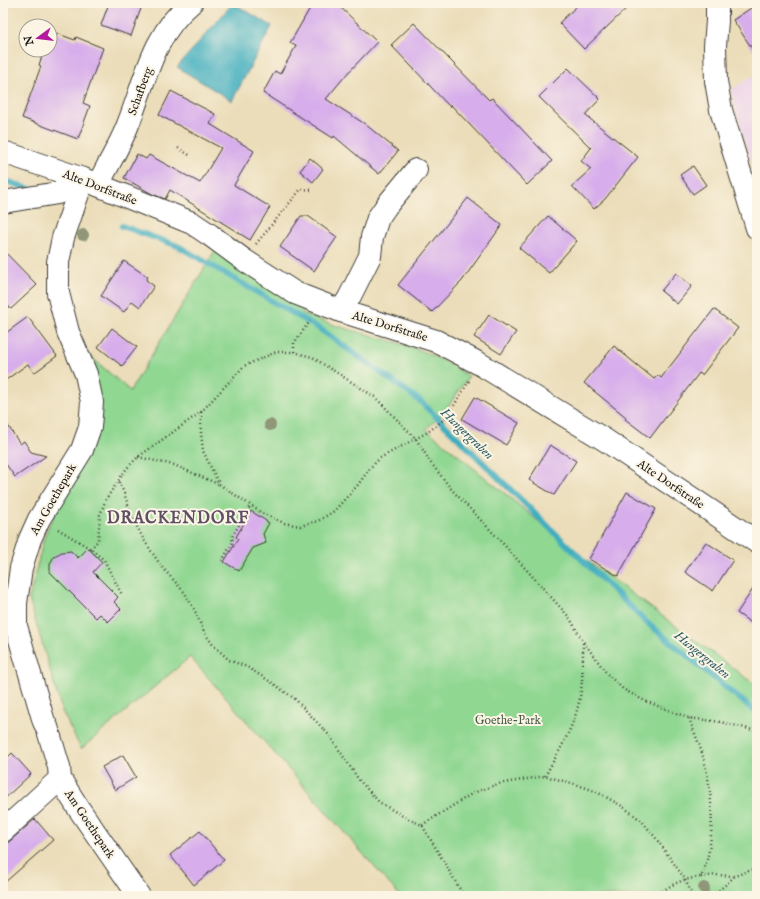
<svg xmlns="http://www.w3.org/2000/svg" width="760" height="899" font-family="'IM FELL English',serif">
<rect width="100%" height="100%" fill="#fcf5e5"/>
<filter id="ink" filterUnits="userSpaceOnUse"><feTurbulence type="fractalNoise" baseFrequency=".025" numOctaves="2"/><feDisplacementMap in="SourceGraphic" scale="8" xChannelSelector="R" yChannelSelector="G"/><feConvolveMatrix kernelMatrix="1 2 1 2 8 2 1 2 1" color-interpolation-filters="sRGB"/></filter>
<filter id="wash" filterUnits="userSpaceOnUse"><feTurbulence type="fractalNoise" baseFrequency=".012" numOctaves="4" result="noise"/><feDisplacementMap in="SourceGraphic" scale="16" xChannelSelector="R" yChannelSelector="G"/><feGaussianBlur stdDeviation="0.9" result="paint"/><feColorMatrix in="noise" values="0 0 0 0 0 0 0 0 0 0 0 0 0 0 0 0 0 1.4 0 .05"/><feComposite in="paint" operator="in"/></filter>
<g filter="url(#wash)">
<rect width="100%" height="100%" fill="#ebddb9"/>
<path fill="#ecd1ea" d="M757 73V179L743 136 731 90Z"/>
<path fill="#90d792" stroke="#567a57" d="M216 249 305 306 302 313C340 330 382 336 420 350 438 357 453 367 469 376L443 414 426 429 581 556 757 686V896H400L190 657 81 749 62 711 29 599 44 538 49 525 73 480 89 355 130 391Z"/>
<path fill="#41aebf" stroke="#2e656e" d="M233 3 272 26 232 101 177 67Z"/>
<g fill="none" stroke-linecap="round" stroke-linejoin="round">
<g stroke="#41aebf" stroke-width="6">
<path d="M3 180 30 189"/>
<path d="M122 226 178 246 320 329 419 400 645 621 757 713"/>
</g>
</g>
<g id="blocks">
<g fill="#d7adeb">
<path d="M109 3H143L131 36 101 25Z"/>
<path d="M313 3H336L377 42 346 75 326 99 365 124 398 151 379 174 334 136 333 138 263 93 275 71 280 74 296 46 290 43Z"/>
<path d="M580 3H632L584 49 559 23Z"/>
<path d="M757 4V56L733 20Z"/>
<path d="M414 23 489 100 492 98 552 161 527 185 451 105 450 107 391 45Z"/>
<path d="M50 31 75 40 76 37 103 48 83 103 90 106 78 139 22 118 41 66 39 65 44 50H50Z"/>
<path d="M568 68 600 99 585 115 638 157 605 199 594 209 572 186 591 169 581 161 591 148 539 97Z"/>
<path d="M171 91 215 114 210 124 254 151 234 185 270 207 250 240 170 190 165 199 152 194 124 178 137 154 146 159 149 155 200 183 221 148 159 115Z"/>
<path d="M310 158 323 169 313 182 300 171Z"/>
<path d="M693 166 706 185 693 194 680 175Z"/>
<path d="M468 198 502 225 462 281 432 312 398 285Z"/>
<path d="M301 216H308L337 237 314 271 280 247Z"/>
<path d="M548 216 577 241 549 273 519 248Z"/>
<path d="M3 250 37 285 11 309 3 300Z"/>
<path d="M124 261 148 277 146 280 154 286 140 307 132 301 124 312 101 296Z"/>
<path d="M676 273 692 286 677 304 661 291Z"/>
<path d="M714 309 738 328 702 375 699 373 650 438 625 419 626 417 584 383 614 346 654 379 658 375 661 378Z"/>
<path d="M489 315 516 332 501 354 474 337Z"/>
<path d="M28 317 57 356 34 373 28 364 3 382V335Z"/>
<path d="M112 328 137 347 122 366 98 347Z"/>
<path d="M475 397 519 423 506 445 462 419Z"/>
<path d="M3 418 20 444 24 441 31 452 46 456 15 477 3 460Z"/>
<path d="M550 445 576 461 554 495 529 480Z"/>
<path d="M627 492 656 509 618 576 589 559Z"/>
<path d="M251 511 269 523 263 534 266 543 253 548 239 571 224 562 238 539 236 537Z"/>
<path d="M706 542 733 560 713 591 685 572Z"/>
<path d="M88 548 102 562 93 572 118 597 114 602 121 609 108 622 100 614 96 618 50 572V564L54 556 62 552 71 551 78 558Z"/>
<path d="M757 583V627L737 613Z"/>
<path d="M12 753 31 774 3 800V762Z"/>
<path d="M123 755 136 777 115 790 102 767Z"/>
<path d="M35 819 53 840 3 884V847Z"/>
<path d="M200 831 224 860 194 885 170 855Z"/>
</g>
</g>
</g>
<g filter="url(#ink)">
<use href="#blocks" fill-opacity="0" stroke="#3b3934" stroke-width="1"/>
<g fill="none" stroke-linecap="round" stroke-linejoin="round">
<g stroke="#3b3934" stroke-width="24">
<g id="minor">
<path d="M717 3V21L715 46 716 81 721 110 757 228"/>
<path d="M3 152 83 179 192 223 210 235 244 260 295 293 341 311 436 341 480 364 605 440 757 542"/>
<path d="M83 179 63 238 58 262V293L68 332 86 374 92 402 90 427 82 450 39 519 30 539 21 568 16 603V626L44 722 47 727 59 767 60 779 79 809 139 896"/>
<path d="M98 185C107 166 119 147 127 127 145 83 152 35 191 3"/>
<path d="M3 202 58 193 83 179"/>
<path d="M341 311 349 298 370 256 372 237 378 218 387 205 416 170"/>
<path d="M3 831 60 779"/>
</g>
</g>
<g stroke="#3b3934" stroke-width="2.5" stroke-dasharray="1 3" stroke-linecap="butt">
<path d="M178 148 191 156"/>
<path d="M256 244 301 189 312 190"/>
<path d="M294 352V343L310 321"/>
<path d="M201 412V433L203 451 219 484 262 513 284 523 300 526 318 521 334 511 357 486 370 468 380 458 428 432 447 417 469 381"/>
<path d="M138 457 174 465 218 484"/>
<path d="M119 482 124 493 132 517 144 540 161 566 185 593 195 611 204 632 213 645 229 660 247 667 271 682 295 699 329 735 359 780 379 802 406 818 422 825 464 896"/>
<path d="M58 529 91 549 104 560 122 595"/>
<path d="M91 549 98 540 100 515 106 499 127 468 138 457 201 412 244 366 276 352H294L312 357 375 397 416 439 431 463 452 490 497 537 569 617 583 641 607 674 623 689 645 701 689 718 721 722 757 731"/>
<path d="M222 561 233 542 232 537 250 506"/>
<path d="M545 776C559 751 575 726 580 697 583 679 583 659 583 641"/>
<path d="M422 825 473 793 498 784 545 776 575 784 595 791 622 806 642 821 655 837 685 879 692 896"/>
<path d="M701 877 715 875 735 876 757 868"/>
<path d="M656 896C671 884 682 879 701 877 717 841 713 790 702 753 698 741 693 729 689 718"/>
<path d="M713 896 735 876"/>
</g>
<use href="#minor" stroke="#fff" stroke-width="22"/>
</g>
<g fill="#909779">
<circle cx="83" cy="235" r="6"/>
<circle cx="270" cy="425" r="6"/>
<circle cx="704" cy="888" r="6"/>
</g>
</g>
<g text-anchor="middle" stroke-width="4" stroke-linejoin="round" paint-order="stroke">
<g font-size="12" fill="#1c1c1c" stroke="#fcf5e5">
<text transform="translate(140 91) rotate(-70)" y="4">Schafberg</text>
<text transform="translate(100 187) rotate(21)" y="4">Alte Dorfstraße</text>
<text transform="translate(390 326) rotate(17)" y="4">Alte Dorfstraße</text>
<text transform="translate(671 484) rotate(34)" y="4">Alte Dorfstraße</text>
<text transform="translate(53 499) rotate(-60)" y="4">Am Goethepark</text>
<text transform="translate(90 824) rotate(56)" y="4">Am Goethepark</text>
</g>
<g font-size="12" fill="#455d45" stroke="#fcf5e5">
<text x="508" y="724">Goethe-Park</text>
</g>
<g font-size="13" font-style="italic" fill="#2d5e65" stroke="#fcf5e5">
<text transform="translate(468 433) rotate(44)" y="5">Hungergraben</text>
<text transform="translate(703 654) rotate(39)" y="5">Hungergraben</text>
</g>
<g font-size="16" font-weight="bold" letter-spacing="1" fill="#5d4f64" stroke="#fcf5e5">
<text x="178" y="523">DRACKENDORF</text>
</g>
</g>
<rect width="760" height="899" fill="none" stroke="#fcf5e5" stroke-width="16"/>
<g transform="translate(38 38) rotate(255)"><circle r="19" fill="#fcf5e5" stroke="#a29e95"/>
<path d="M0-3L7 15L0 10L-7 15Z" fill="#b5179e"/>
<text y="-6" font-size="11" font-weight="bold" text-anchor="middle" fill="#1c1c1c">N</text>
</g>
</svg>
